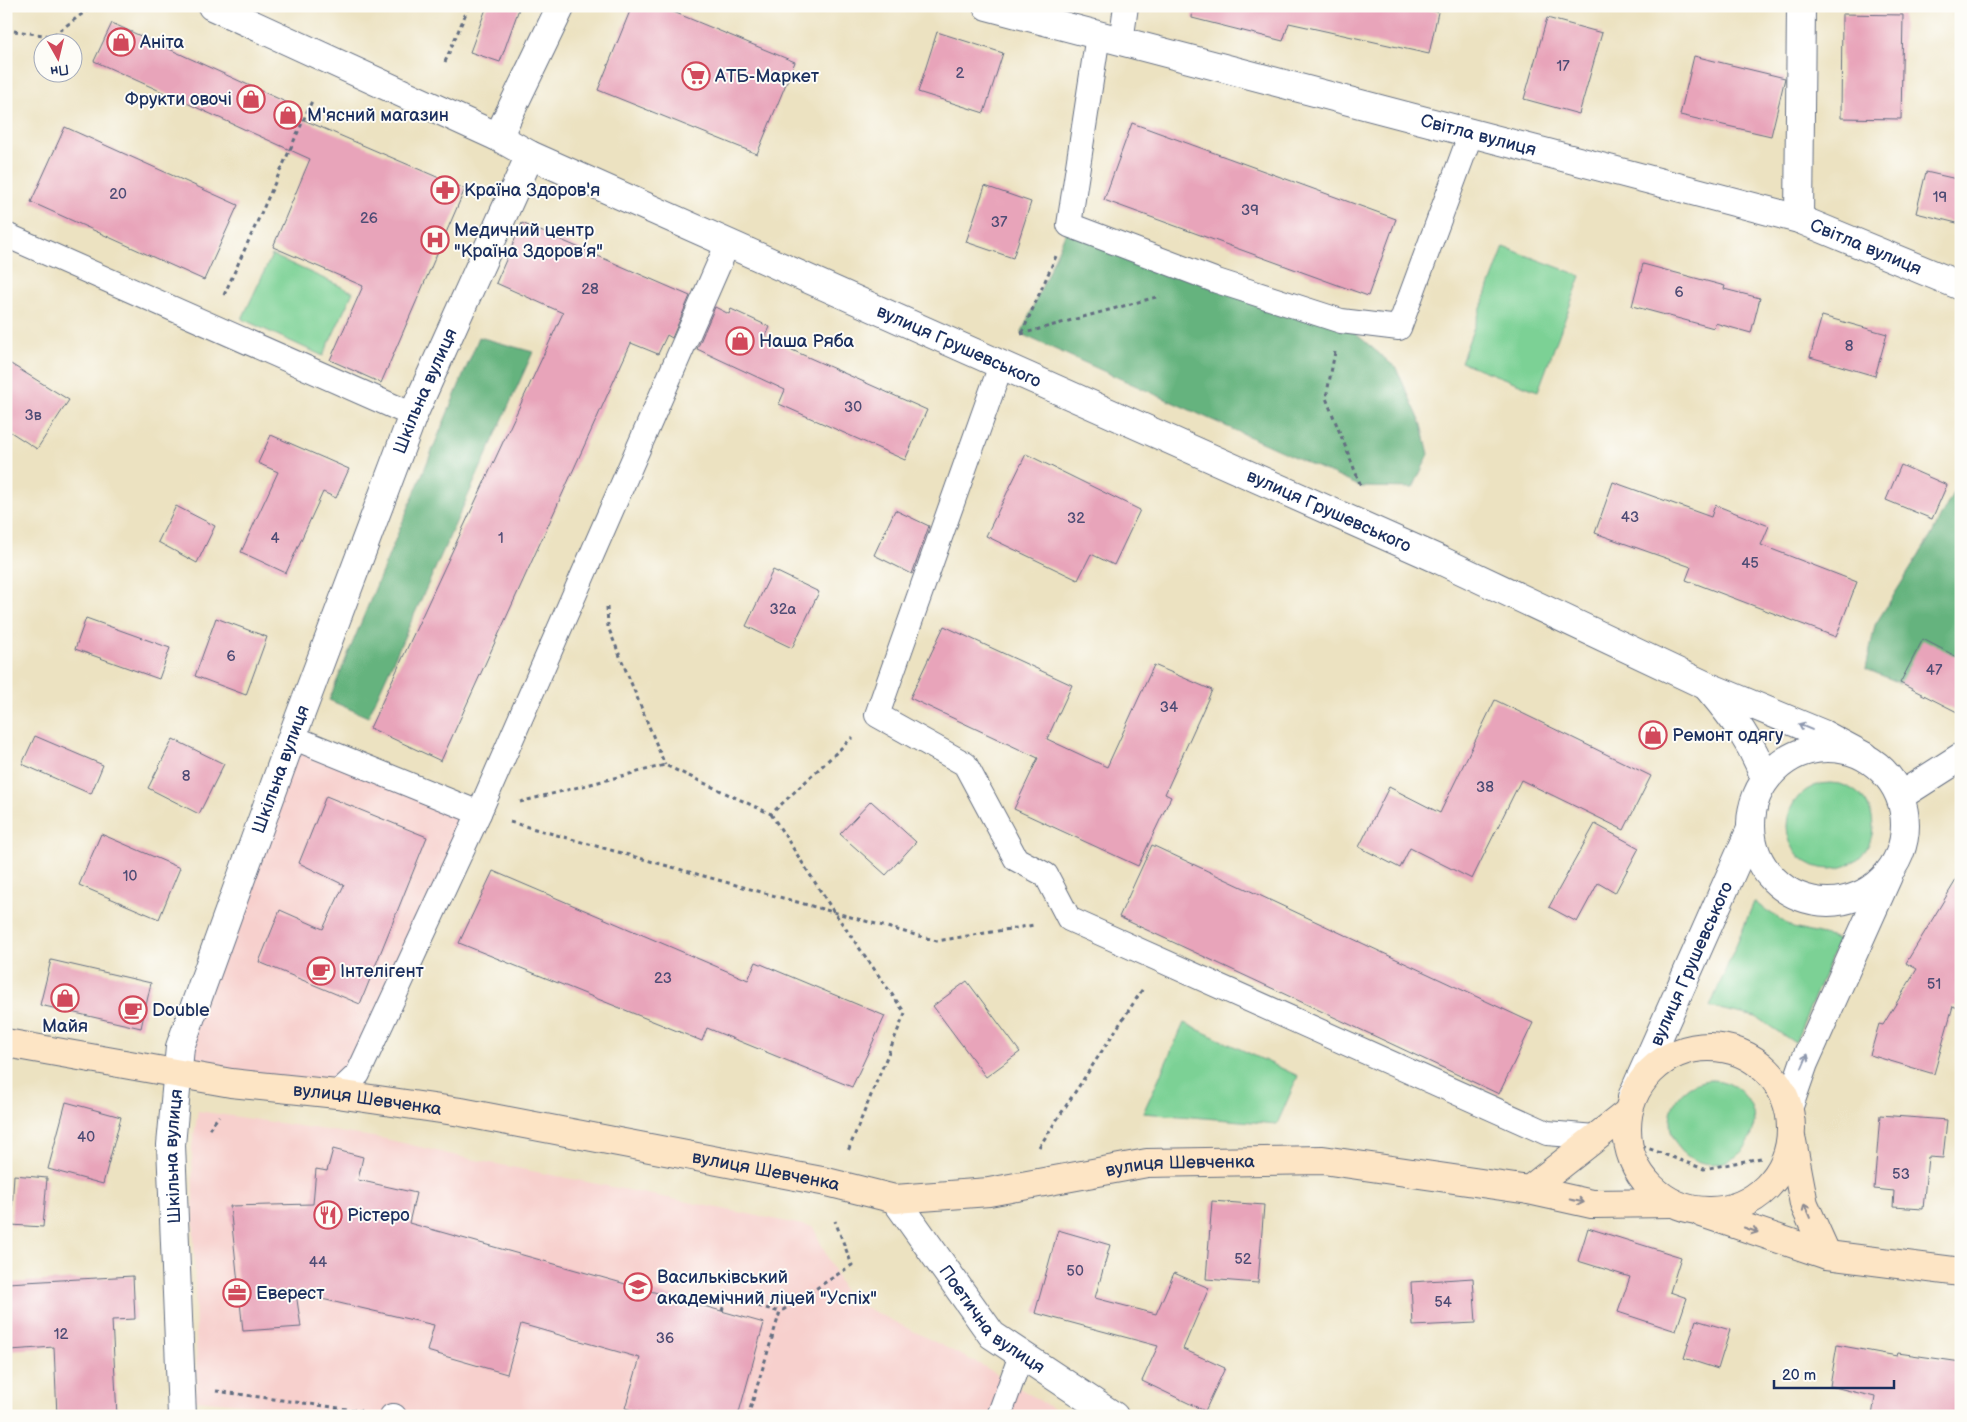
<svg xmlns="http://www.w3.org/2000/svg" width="1967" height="1422" font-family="'Balsamiq Sans',sans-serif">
<rect width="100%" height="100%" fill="#fdfcf7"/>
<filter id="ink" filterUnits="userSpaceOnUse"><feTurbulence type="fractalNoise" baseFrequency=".02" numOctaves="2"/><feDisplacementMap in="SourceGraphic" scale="10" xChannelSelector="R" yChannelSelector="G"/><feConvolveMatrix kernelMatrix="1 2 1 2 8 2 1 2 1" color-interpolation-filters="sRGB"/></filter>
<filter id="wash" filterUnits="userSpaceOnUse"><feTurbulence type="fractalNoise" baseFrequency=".0096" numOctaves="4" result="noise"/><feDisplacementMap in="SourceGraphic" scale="20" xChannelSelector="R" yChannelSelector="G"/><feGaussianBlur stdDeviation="1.12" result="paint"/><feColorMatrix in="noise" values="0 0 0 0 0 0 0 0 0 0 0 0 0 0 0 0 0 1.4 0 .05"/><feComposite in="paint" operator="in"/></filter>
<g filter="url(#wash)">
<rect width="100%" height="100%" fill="#ece2c1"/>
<g fill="#f7d0cd">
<path d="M292 737 479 813 337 1094 179 1073Z"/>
<path d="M198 1111 386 1139 466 1158 813 1227 847 1298 985 1367 1065 1416H323L288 1408 195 1400 197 1382 192 1147Z"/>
</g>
<g fill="#7cd195" stroke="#4c807a">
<path d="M1504 247 1581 276 1538 391 1461 362Z"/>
<path d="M272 255 353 292 323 356 242 319Z"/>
<circle cx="1830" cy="826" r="43"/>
<path d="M1754 902 1793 928 1839 939 1795 1043 1756 1017 1710 1007Z"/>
<path d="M1184 1023 1298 1076 1277 1124 1143 1113Z"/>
<circle cx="1712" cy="1122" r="42"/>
</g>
<g fill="#65b37e" stroke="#40716e">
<path d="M1069 225 1341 321 1396 368 1422 425 1429 454 1413 488 1361 487 1021 334Z"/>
<path d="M479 337 533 352 368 717 329 700Z"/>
<path d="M1961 477V660H1938L1900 683 1866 669 1875 625 1931 536Z"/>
</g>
<g id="blocks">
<g fill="#e8a4ba">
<path d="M487 6H520L500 62 470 52Z"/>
<path d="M632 6H659L795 62 757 154 598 90Z"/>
<path d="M1193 6H1415L1438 12 1429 54 1289 23 1283 41 1192 18Z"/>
<path d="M1842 14 1903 15 1901 119 1841 118Z"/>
<path d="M1547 18 1602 33 1579 114 1524 99Z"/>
<path d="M112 23 301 109 297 117 465 189 381 383 330 360 363 286 273 247 310 159 94 61Z"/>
<path d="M937 32 1003 53 984 113 918 92Z"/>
<path d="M1694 56 1785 78 1771 136 1680 115Z"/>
<path d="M1132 123 1396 219 1368 296 1104 200Z"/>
<path d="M65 127 238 205 204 280 31 202Z"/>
<path d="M1926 172 1961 180V224L1916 213Z"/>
<path d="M985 186 1031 202 1013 258 966 242Z"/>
<path d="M522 223 690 296 672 338 667 335 658 354 631 343 441 761 370 728 563 313 496 283Z"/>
<path d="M1643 264 1725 286 1724 289 1760 298 1751 333 1715 323 1714 328 1632 306Z"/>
<path d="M715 307 729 314 731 309 770 327 765 338 927 410 905 460 779 404 785 390 697 349Z"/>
<path d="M1822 316 1887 334 1875 376 1810 357Z"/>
<path d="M6 361 69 400 37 449 6 429Z"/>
<path d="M271 435 349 469 336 498 323 492 286 573 241 552 278 472 258 463Z"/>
<path d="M1026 454 1140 510 1114 565 1091 554 1078 580 986 536Z"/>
<path d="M1901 465 1947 485 1932 519 1886 500Z"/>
<path d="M1613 482 1711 517 1715 505 1769 526 1761 545 1857 582 1836 637 1686 580 1691 567 1595 533Z"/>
<path d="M176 506 215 526 197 563 158 542Z"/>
<path d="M895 510 929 526 912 574 874 555Z"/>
<path d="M773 570 819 592 792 648 746 626Z"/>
<path d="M86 618 170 648 159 679 75 649Z"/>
<path d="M216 618 267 637 246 695 195 676Z"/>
<path d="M944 626 1072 685 1047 739 1107 767 1154 665 1212 690 1165 794 1171 797 1138 866 1014 809 1038 758 910 698Z"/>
<path d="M1923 639 1961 659V714L1900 683Z"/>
<path d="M1495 700 1651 776 1624 830 1521 780 1472 879 1410 848 1400 868 1359 847 1389 787 1440 813Z"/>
<path d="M35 736 103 765 91 794 22 764Z"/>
<path d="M173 739 224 764 199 814 148 788Z"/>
<path d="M326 796 427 837 360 1004 259 962 280 910 323 929 344 885 299 863Z"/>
<path d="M871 801 916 842 886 875 840 834Z"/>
<path d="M1595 824 1639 848 1615 893 1598 883 1577 922 1549 907Z"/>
<path d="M101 834 180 868 159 919 79 885Z"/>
<path d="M1152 845 1533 1023 1499 1094 1119 917Z"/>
<path d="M493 871 748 980 756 962 885 1016 852 1087 707 1028 702 1041 459 943Z"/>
<path d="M1961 872V1010L1953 1006 1934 1074 1870 1055 1879 1024 1883 1025 1917 969 1906 963Z"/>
<path d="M51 960 151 983 141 1028 40 1005Z"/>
<path d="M967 981 1020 1052 986 1077 933 1006Z"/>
<path d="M66 1102 121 1117 103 1184 48 1169Z"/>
<path d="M1880 1115 1947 1120 1943 1158 1928 1157 1923 1209 1893 1207 1894 1191 1874 1189Z"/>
<path d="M333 1149 363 1157 358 1180 416 1193 409 1223 764 1323 738 1416H654L625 1408 640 1358 521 1324 507 1374 427 1351 434 1325 296 1293 301 1327 243 1331 230 1206 313 1204 316 1169 327 1171Z"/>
<path d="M14 1175 47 1178 43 1227 11 1225Z"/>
<path d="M1212 1201 1264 1205 1258 1283 1206 1279Z"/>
<path d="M1588 1228 1681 1257 1670 1292 1687 1298 1676 1331 1618 1312 1630 1277 1578 1261Z"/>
<path d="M1058 1230 1110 1245 1095 1298 1156 1314 1174 1273 1209 1288 1183 1349 1225 1368 1205 1411 1142 1381 1158 1346 1035 1313Z"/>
<path d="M133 1276 135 1319 112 1320 117 1416H57L54 1347 10 1350 7 1283Z"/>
<path d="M1473 1278 1476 1323 1413 1326 1411 1282Z"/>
<path d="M1696 1320 1730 1330 1718 1369 1684 1358Z"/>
<path d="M1837 1345 1897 1356 1898 1353 1961 1362V1416H1872L1875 1397 1830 1386Z"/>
</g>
</g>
</g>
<g filter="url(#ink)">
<use href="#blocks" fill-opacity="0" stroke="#646e81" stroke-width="1"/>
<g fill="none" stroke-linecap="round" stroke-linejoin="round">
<g stroke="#646e81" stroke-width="26">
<g id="service">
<path d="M1098 35 1069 225 1217 281 1341 321 1399 328 1471 133"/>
<path d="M1121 42 1126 6"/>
<path d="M6 235 413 415"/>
<path d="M1001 365 877 715 965 764 1016 859 1046 875 1069 919 1547 1133 1595 1137"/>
<path d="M292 737 479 813"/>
<path d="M337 1094 358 1074 479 813 728 243"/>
<path d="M392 1416H394"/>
<path d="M999 1416 1021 1355"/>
</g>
</g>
<g stroke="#646e81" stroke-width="30">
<g id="minor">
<path id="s1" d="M987 6 1799 219 1961 286"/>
<path d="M498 137 561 6"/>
<path d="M1799 219 1801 6"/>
<path d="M1900 796 1961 757"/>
<path id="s2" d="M895 1199 992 1335 1114 1416"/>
<path id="s3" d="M182 1416 171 1145 180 1047 292 737 413 415 530 155"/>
</g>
</g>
<g stroke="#646e81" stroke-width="30">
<g id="tertiary">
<path id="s4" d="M212 6 498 137 530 155 1440 560 1707 686 1823 734 1864 756"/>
<path d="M1709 689C1733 717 1753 744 1765 779"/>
<circle cx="1828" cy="825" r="77"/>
<path id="s5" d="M1632 1097 1751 829"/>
<path d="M1789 1106 1804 1063 1888 876"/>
</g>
</g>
<g stroke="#646e81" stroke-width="30">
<g id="secondary">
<path id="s6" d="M6 1043 231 1083 337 1094 461 1112 827 1182 895 1199 989 1192 1147 1163 1323 1160 1529 1190 1592 1204 1672 1203"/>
<circle cx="1709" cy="1129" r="82"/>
<path d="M1792 1141 1804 1204 1827 1255"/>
<path d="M1529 1190 1627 1113"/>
<path d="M1702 1213 1827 1255 1961 1272"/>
</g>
</g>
<g stroke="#646e81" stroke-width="3" stroke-dasharray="4 4" stroke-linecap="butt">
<path d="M6 30 52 36 93 6"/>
<path d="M445 62 469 6"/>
<path d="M224 295 312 101"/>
<path d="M1022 333 1057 254"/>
<path d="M1021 334 1160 296"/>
<path d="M1335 352 1326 398 1361 486"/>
<path d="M607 607 608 627 665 765"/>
<path d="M520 802 665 765 771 814 853 737"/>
<path d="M771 814 834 912 905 1013 848 1151"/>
<path d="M510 822 937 941 1034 925"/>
<path d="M209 1129 219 1116"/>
<path d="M1642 1146 1704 1169 1761 1158"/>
<path d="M1039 1147 1144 987"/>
<path d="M722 1311 726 1297 780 1312"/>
<path d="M216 1391 361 1411"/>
<path d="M748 1416 780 1312 852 1265 835 1221"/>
</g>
<use href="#service" stroke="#fff" stroke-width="24"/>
<use href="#minor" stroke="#fff" stroke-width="28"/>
<use href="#tertiary" stroke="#fff" stroke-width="28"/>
<use href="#secondary" stroke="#fde5c5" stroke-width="28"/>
</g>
<defs><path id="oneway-shaft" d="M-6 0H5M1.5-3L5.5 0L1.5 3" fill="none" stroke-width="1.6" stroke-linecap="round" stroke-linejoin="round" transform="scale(1.25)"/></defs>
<g stroke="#8d97ae">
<use href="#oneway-shaft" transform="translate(1805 727) rotate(-157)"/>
<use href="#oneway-shaft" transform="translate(1805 1061) rotate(-67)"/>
</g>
<g stroke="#8c8a92">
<use href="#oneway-shaft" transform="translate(1577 1201) rotate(12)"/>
<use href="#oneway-shaft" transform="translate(1807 1211) rotate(-113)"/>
<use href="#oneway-shaft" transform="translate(1751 1230) rotate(19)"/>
</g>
</g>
<defs>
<g id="shop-ring" transform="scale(1.4375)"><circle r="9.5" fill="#fdfcf7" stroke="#d1495b" stroke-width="1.5"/><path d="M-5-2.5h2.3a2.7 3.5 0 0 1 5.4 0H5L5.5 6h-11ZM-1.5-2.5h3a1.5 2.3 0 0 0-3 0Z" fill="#d1495b"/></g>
<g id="supermarket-ring" transform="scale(1.4375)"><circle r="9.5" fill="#fdfcf7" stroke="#d1495b" stroke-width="1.5"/><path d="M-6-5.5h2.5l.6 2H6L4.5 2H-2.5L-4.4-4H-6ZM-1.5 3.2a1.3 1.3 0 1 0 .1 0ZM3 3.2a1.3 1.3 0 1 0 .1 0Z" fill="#d1495b"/></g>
<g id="pharmacy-ring" transform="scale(1.4375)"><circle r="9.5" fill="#fdfcf7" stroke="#d1495b" stroke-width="1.5"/><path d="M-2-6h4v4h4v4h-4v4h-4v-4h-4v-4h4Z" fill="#d1495b"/></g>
<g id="hospital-ring" transform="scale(1.4375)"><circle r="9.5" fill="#fdfcf7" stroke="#d1495b" stroke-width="1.5"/><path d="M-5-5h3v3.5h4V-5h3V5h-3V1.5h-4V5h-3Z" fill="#d1495b"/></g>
<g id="cafe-ring" transform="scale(1.4375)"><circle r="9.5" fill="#fdfcf7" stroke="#d1495b" stroke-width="1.5"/><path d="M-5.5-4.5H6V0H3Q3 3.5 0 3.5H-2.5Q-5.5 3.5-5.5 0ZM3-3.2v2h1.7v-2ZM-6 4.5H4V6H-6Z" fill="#d1495b"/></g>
<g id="restaurant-ring" transform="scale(1.4375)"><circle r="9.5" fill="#fdfcf7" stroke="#d1495b" stroke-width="1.5"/><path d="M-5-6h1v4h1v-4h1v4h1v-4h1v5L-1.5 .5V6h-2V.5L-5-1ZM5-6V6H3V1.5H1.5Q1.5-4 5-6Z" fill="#d1495b"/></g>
<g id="school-ring" transform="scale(1.4375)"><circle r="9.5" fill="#fdfcf7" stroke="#d1495b" stroke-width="1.5"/><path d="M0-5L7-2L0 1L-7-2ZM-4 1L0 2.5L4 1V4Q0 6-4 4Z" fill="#d1495b"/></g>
<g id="office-ring" transform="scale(1.4375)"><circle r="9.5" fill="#fdfcf7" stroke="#d1495b" stroke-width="1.5"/><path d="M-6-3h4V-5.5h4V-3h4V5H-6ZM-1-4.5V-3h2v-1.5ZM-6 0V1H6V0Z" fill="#d1495b"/></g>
</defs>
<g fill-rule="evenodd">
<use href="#shop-ring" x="121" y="42"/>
<use href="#supermarket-ring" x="696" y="76"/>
<use href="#shop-ring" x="251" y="99"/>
<use href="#shop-ring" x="288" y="115"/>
<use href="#pharmacy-ring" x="445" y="190"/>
<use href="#hospital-ring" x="435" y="240"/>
<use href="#shop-ring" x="740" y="341"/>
<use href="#shop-ring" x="1653" y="735"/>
<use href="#cafe-ring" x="321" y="971"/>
<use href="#shop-ring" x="65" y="998"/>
<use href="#cafe-ring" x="133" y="1010"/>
<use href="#restaurant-ring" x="328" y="1215"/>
<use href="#school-ring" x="638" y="1287"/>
<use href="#office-ring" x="237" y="1293"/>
</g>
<g text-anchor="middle" stroke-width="4" stroke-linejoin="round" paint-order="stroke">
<g font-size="15" fill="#4e4c75">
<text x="1563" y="71">17</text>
<text x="960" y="78">2</text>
<text x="118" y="199">20</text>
<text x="1940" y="202">19</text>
<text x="1250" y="215">39</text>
<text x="369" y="223">26</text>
<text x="999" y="227">37</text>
<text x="590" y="294">28</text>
<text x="1679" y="297">6</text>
<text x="1849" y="351">8</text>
<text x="853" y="412">30</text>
<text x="33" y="420">3в</text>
<text x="1630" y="522">43</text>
<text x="1076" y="523">32</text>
<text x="275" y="543">4</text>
<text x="501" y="543">1</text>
<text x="1750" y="568">45</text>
<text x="783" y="614">32а</text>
<text x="231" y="661">6</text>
<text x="1934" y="675">47</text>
<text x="1169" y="712">34</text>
<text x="186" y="781">8</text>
<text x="1485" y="792">38</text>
<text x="130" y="881">10</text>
<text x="663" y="983">23</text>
<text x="1934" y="989">51</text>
<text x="86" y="1142">40</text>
<text x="1901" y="1179">53</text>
<text x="1243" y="1264">52</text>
<text x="318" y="1267">44</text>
<text x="1075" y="1276">50</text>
<text x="1443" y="1307">54</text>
<text x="61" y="1339">12</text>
<text x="665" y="1343">36</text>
</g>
<g font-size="18" fill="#1b2f5e" stroke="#fdfcf7" text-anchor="start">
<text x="140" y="48">Аніта</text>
<text x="715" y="82">АТБ-Маркет</text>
<text x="232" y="105" text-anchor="end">Фрукти овочі</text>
<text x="307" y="121">М'ясний магазин</text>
<text x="464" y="196">Країна Здоров'я</text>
<text x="454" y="236">Медичний центр<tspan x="454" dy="21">"Країна Здоров’я"</tspan></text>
<text x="759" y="347">Наша Ряба</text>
<text x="1672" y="741">Ремонт одягу</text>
<text x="340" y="977">Інтелігент</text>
<text x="152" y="1016">Double</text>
<text x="65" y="1032" text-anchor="middle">Майя</text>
<text x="347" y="1221">Рістеро</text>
<text x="657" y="1283">Васильківський<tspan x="657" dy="21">академічний ліцей "Успіх"</tspan></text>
<text x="256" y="1299">Еверест</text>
</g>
<g font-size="18" fill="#1b2f5e" stroke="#fdfcf7">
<text dy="6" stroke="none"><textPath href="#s1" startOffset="508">Світла вулиця</textPath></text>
<text dy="6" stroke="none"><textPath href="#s1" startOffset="912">Світла вулиця</textPath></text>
<text dy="6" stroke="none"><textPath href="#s4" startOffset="821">вулиця Грушевського</textPath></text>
<text dy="6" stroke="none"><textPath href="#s3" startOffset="1070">Шкільна вулиця</textPath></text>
<text dy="6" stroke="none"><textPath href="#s4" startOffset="1226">вулиця Грушевського</textPath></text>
<text dy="6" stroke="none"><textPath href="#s3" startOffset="665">Шкільна вулиця</textPath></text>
<text dy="6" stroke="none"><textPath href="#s5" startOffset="146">вулиця Грушевського</textPath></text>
<text dy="6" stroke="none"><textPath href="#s6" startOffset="366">вулиця Шевченка</textPath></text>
<text dy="6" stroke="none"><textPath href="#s3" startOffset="260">Шкільна вулиця</textPath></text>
<text dy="6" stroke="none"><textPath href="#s6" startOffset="1191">вулиця Шевченка</textPath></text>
<text dy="6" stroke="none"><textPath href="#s6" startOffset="771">вулиця Шевченка</textPath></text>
<text dy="6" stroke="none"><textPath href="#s2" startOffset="156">Поетична вулиця</textPath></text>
</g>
</g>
<rect width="1967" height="1422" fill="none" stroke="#fdfcf7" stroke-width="25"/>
<g transform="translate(58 58) rotate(172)"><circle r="24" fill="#fdfcf7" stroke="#a3aaba"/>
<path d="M0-4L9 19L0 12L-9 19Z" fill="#d1495b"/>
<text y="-8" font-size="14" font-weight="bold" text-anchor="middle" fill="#1b2f5e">Пн</text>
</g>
<path d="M1774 1380v8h120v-8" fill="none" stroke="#1b2f5e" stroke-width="2.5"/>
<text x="1782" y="1380" font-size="15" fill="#1b2f5e" stroke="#fdfcf7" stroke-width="4" paint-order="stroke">20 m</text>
</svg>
